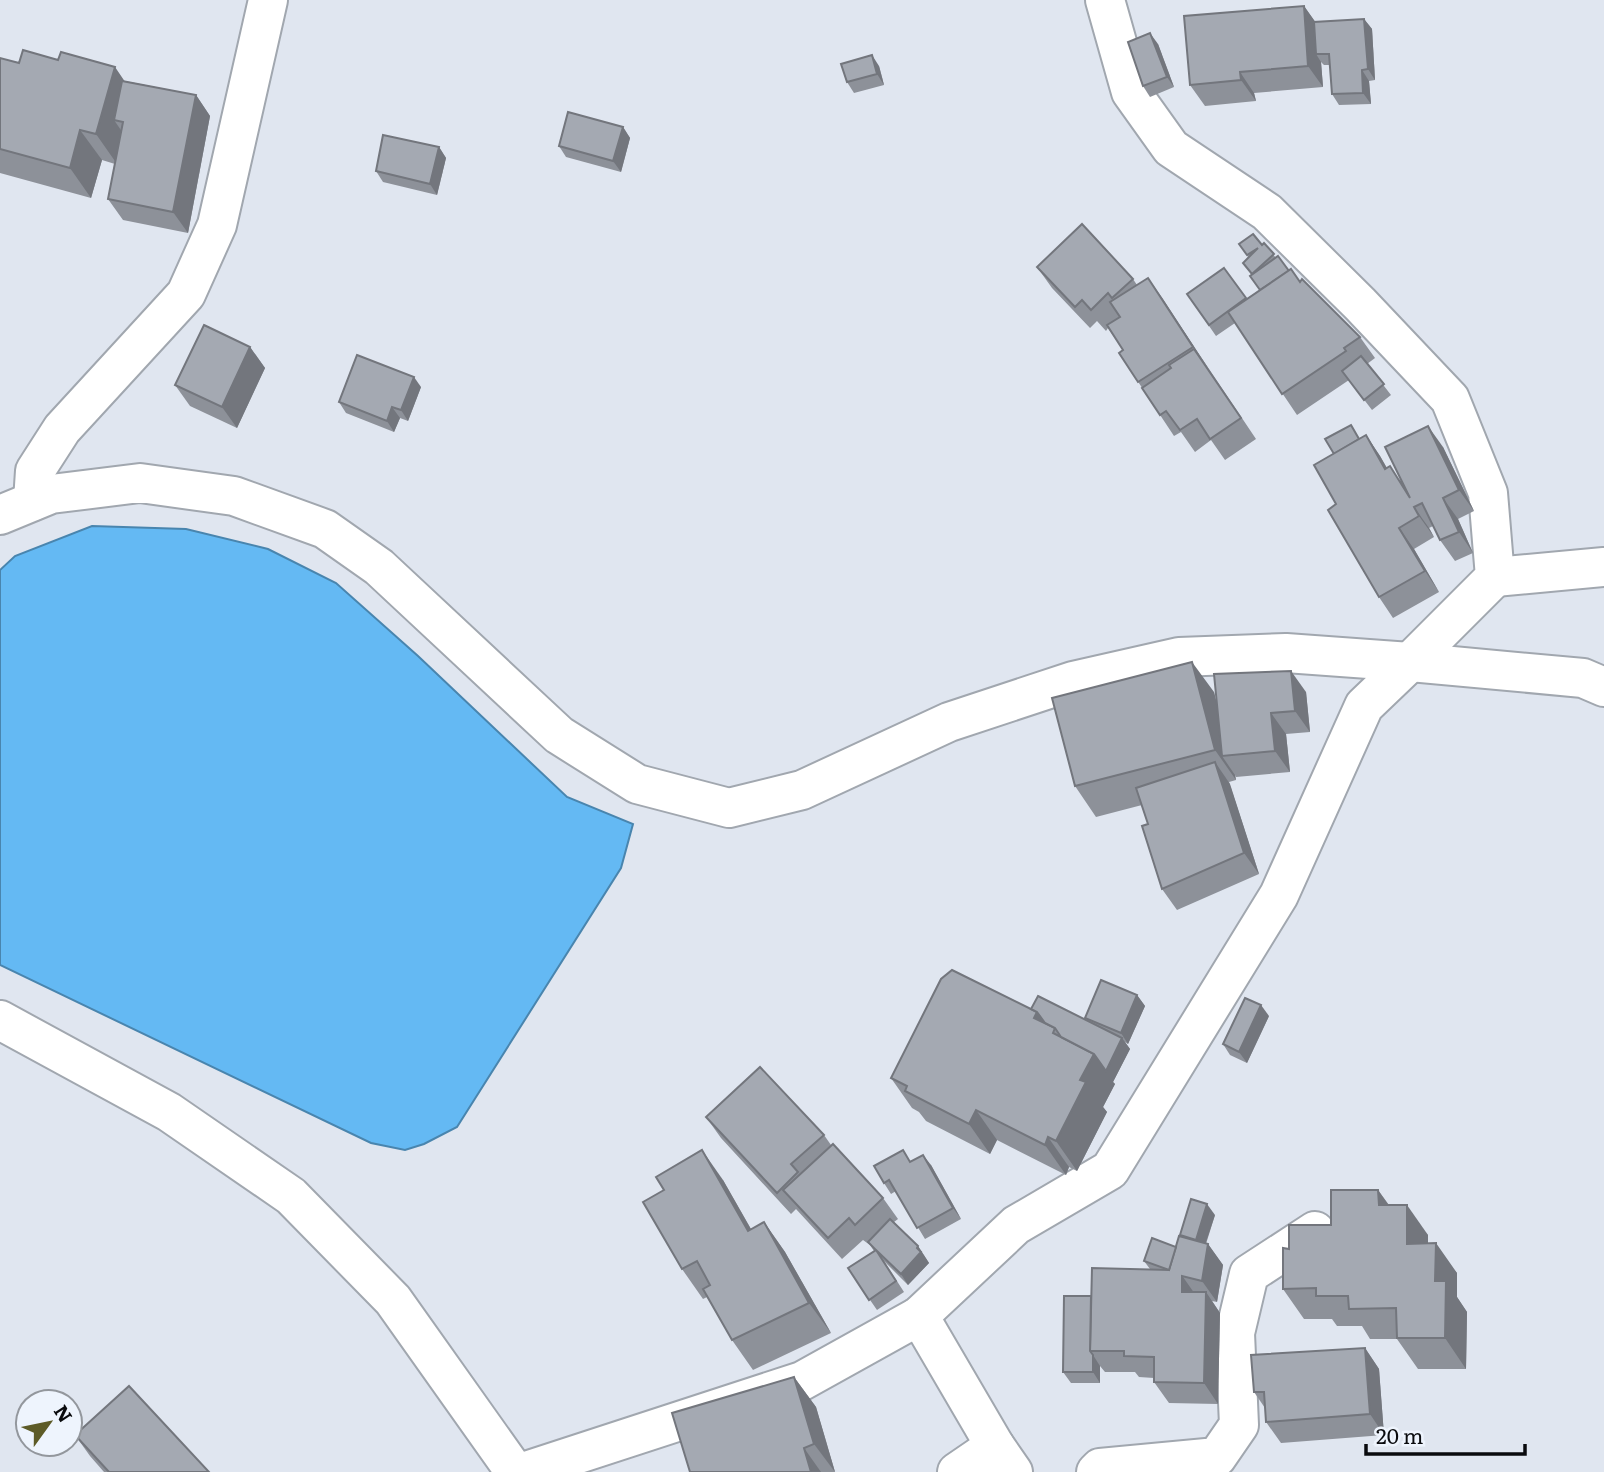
<svg xmlns="http://www.w3.org/2000/svg" width="1604" height="1472" font-family="Literata,serif">
<rect width="100%" height="100%" fill="#e0e6f0"/>
<path fill="#64b9f3" stroke="#4985ae" stroke-width="2" d="M92 526 186 529 268 549 336 583 418 656 567 797 633 824 621 868 457 1127 424 1144 405 1150 371 1143 0 965V570L15 556Z"/>
<g fill="none" stroke-linecap="round" stroke-linejoin="round">
<g stroke="#a1a7af" stroke-width="42">
<g id="street">
<path d="M33 501 35 471 62 429 186 294 217 225 268 0"/>
<path d="M1495 577 1604 567"/>
<path d="M0 1020 169 1112 291 1196 393 1300 515 1472"/>
<path d="M919 1316 995 1446 1013 1472"/>
<path d="M523 1472 802 1381 919 1316 1016 1225 1110 1170 1279 895 1364 706 1410 662 1495 577 1488 493 1450 399 1360 304 1267 212 1171 148 1131 92 1105 0"/>
<path d="M957 1472 995 1446"/>
<path d="M1096 1472 1100 1468 1217 1457 1239 1425 1235 1333 1249 1274 1315 1231"/>
</g>
</g>
<g stroke="#a1a7af" stroke-width="42">
<path id="secondary" d="M0 515 51 494 140 483 234 496 325 529 379 567 559 735 637 784 729 808 802 790 949 722 1073 681 1179 657 1286 653 1410 662 1583 678 1604 687"/>
</g>
<use href="#street" stroke="#fff" stroke-width="38"/>
<use href="#secondary" stroke="#fff" stroke-width="38"/>
</g>
<g fill="#8d9199">
<path d="M1304 6 1315 22 1364 19 1372 29 1375 80 1369 81 1371 104 1339 105 1332 94 1330 65H1324L1321 62 1323 87 1254 93 1256 101 1205 106 1190 85Z"/>
<path d="M1158 44 1174 87 1150 97 1143 86Z"/>
<path d="M0 58 19 63 125 81 196 95 210 116 188 233 123 220 108 199 115 164 102 160 91 198 0 173Z"/>
<path d="M879 66 884 85 854 93 847 82Z"/>
<path d="M623 127 630 138 621 172 566 157 559 146Z"/>
<path d="M439 147 446 158 437 195 383 182 376 171Z"/>
<path d="M1264 243 1276 258 1289 271 1360 337 1375 358 1367 364 1391 395 1372 410 1349 380 1297 415 1235 323 1216 336 1187 294 1246 299 1260 290 1252 275 1243 263 1248 257 1239 244 1262 245Z"/>
<path d="M1037 267 1133 279 1137 285 1148 278 1256 439 1225 460 1211 440 1195 452 1181 432 1174 436 1119 353 1123 350 1108 328 1106 331 1097 321 1090 328 1052 288Z"/>
<path d="M250 347 265 368 237 428 190 406 175 385Z"/>
<path d="M421 387 408 421 400 418 394 432 346 413 339 402Z"/>
<path d="M1366 435 1380 456 1387 468 1404 487 1443 447 1474 511 1458 519 1473 553 1455 561 1440 540 1433 526 1429 528 1434 537 1414 549 1439 592 1393 618 1379 597 1336 504 1360 438Z"/>
<path d="M1214 692 1216 703 1306 692 1310 732 1286 734 1290 772 1236 777 1235 775 1236 780 1229 782 1259 874 1177 910 1162 889 1148 824 1142 805 1096 817 1075 786Z"/>
<path d="M1137 995 1145 1006 1128 1044 1125 1042 1130 1049 1113 1082 1115 1084 1103 1107 1107 1112 1077 1171 1069 1167 1066 1175 997 1140 990 1154 926 1121 919 1112 912 1108 891 1078 1031 1009 1087 1020 1085 1018Z"/>
<path d="M1269 1016 1247 1063 1230 1055 1223 1044Z"/>
<path d="M706 1117 824 1135 831 1145 883 1198 898 1219 894 1222 918 1246 929 1263 908 1285 884 1261 904 1292 877 1310 848 1268 874 1251 870 1245 863 1240 842 1259 796 1209 791 1214 721 1138Z"/>
<path d="M911 1161 931 1165 961 1219 925 1239 896 1191 891 1194 884 1183Z"/>
<path d="M723 1180 751 1229 764 1222 785 1252 831 1333 753 1370 732 1340 707 1297 703 1299 682 1269Z"/>
<path d="M1378 1190 1389 1205 1428 1235V1243L1457 1273V1297L1467 1312 1466 1369H1418L1397 1339H1370L1362 1326H1337L1332 1319H1304L1283 1289 1289 1249 1331 1225Z"/>
<path d="M1215 1215 1206 1244H1208L1223 1265 1217 1302 1212 1301 1220 1313 1218 1404 1169 1403 1154 1382V1378L1139 1377 1135 1372H1105L1100 1366V1383H1071L1063 1372 1091 1296 1150 1269 1144 1261 1176 1247 1181 1237 1180 1235Z"/>
<path d="M1365 1348 1379 1369 1384 1435 1281 1443 1266 1422 1265 1408 1254 1392Z"/>
<path d="M794 1377 816 1407 835 1472H690Z"/>
<path d="M75 1435 209 1472H104L90 1456Z"/>
</g>
<g fill="#73767d">
<path d="M1304 6 1319 27 1316 54 1321 62 1323 87 1308 66Z"/>
<path d="M1364 19 1372 29 1375 80 1368 69Z"/>
<path d="M1150 33 1158 44 1174 87 1167 77Z"/>
<path d="M872 55 879 66 884 85 877 74Z"/>
<path d="M115 67 136 98 114 120 125 136 117 164 96 134Z"/>
<path d="M1362 70 1369 81 1371 104 1363 93Z"/>
<path d="M1240 72 1254 93 1256 101 1241 80Z"/>
<path d="M196 95 210 116 188 233 173 212Z"/>
<path d="M623 127 630 138 621 172 613 161Z"/>
<path d="M80 130 102 160 91 198 70 168Z"/>
<path d="M439 147 446 158 437 195 430 184Z"/>
<path d="M1148 278 1163 299 1208 368 1193 347Z"/>
<path d="M250 347 265 368 237 428 222 407Z"/>
<path d="M414 377 421 387 408 421 401 410Z"/>
<path d="M392 407 400 418 394 432 387 421Z"/>
<path d="M1428 426 1443 447 1474 511 1459 490Z"/>
<path d="M1366 435 1380 456 1399 490 1385 469Z"/>
<path d="M1443 498 1458 519 1473 553 1459 532Z"/>
<path d="M1414 507 1429 528 1434 537 1419 516Z"/>
<path d="M1399 528 1414 549 1439 592 1425 571Z"/>
<path d="M1192 662 1214 692 1230 755 1222 756 1235 775 1236 780 1215 750Z"/>
<path d="M1291 671 1306 692 1310 732 1295 711Z"/>
<path d="M1271 713 1286 734 1290 772 1275 751Z"/>
<path d="M1215 762 1230 784 1259 874 1244 853Z"/>
<path d="M1137 995 1145 1006 1128 1044 1121 1033Z"/>
<path d="M1261 1005 1269 1016 1247 1063 1239 1052Z"/>
<path d="M1037 1012 1058 1042 1034 1018Z"/>
<path d="M1122 1038 1130 1049 1113 1082 1115 1084 1103 1107 1107 1112 1077 1171 1056 1141 1080 1080 1094 1054Z"/>
<path d="M976 1110 997 1140 990 1154 969 1124Z"/>
<path d="M1048 1137 1069 1167 1066 1175 1045 1145Z"/>
<path d="M702 1150 723 1180 769 1261 748 1231Z"/>
<path d="M923 1155 931 1165 961 1219 953 1208Z"/>
<path d="M1378 1190 1399 1220 1379 1205Z"/>
<path d="M1207 1204 1215 1215 1203 1251 1196 1240Z"/>
<path d="M1407 1205 1428 1235V1274L1407 1244Z"/>
<path d="M764 1222 785 1252 831 1333 809 1303Z"/>
<path d="M1436 1243 1457 1273V1297L1467 1312 1466 1369 1445 1338 1435 1281Z"/>
<path d="M1208 1244 1223 1265 1217 1302 1202 1281Z"/>
<path d="M918 1246 929 1263 908 1285 901 1274Z"/>
<path d="M1189 1260 1183 1277 1197 1297 1182 1292 1173 1272Z"/>
<path d="M1206 1292 1220 1313 1218 1404 1204 1383Z"/>
<path d="M1365 1348 1379 1369 1384 1435 1370 1414Z"/>
<path d="M1093 1355 1100 1366V1383L1093 1372Z"/>
<path d="M794 1377 816 1407 835 1472 814 1444Z"/>
<path d="M804 1448 821 1472H811Z"/>
</g>
<g fill="#a4a9b2" stroke="#73767d" stroke-width="2">
<path d="M1304 6 1308 66 1240 72 1241 80 1190 85 1184 16Z"/>
<path d="M1364 19 1368 69 1362 70 1363 93 1332 94 1329 54H1316L1314 22Z"/>
<path d="M1150 33 1167 77 1143 86 1128 42Z"/>
<path d="M23 50 58 60 61 52 115 67 96 134 80 130 70 168 0 149V58L19 63Z"/>
<path d="M872 55 877 74 847 82 841 64Z"/>
<path d="M122 81 196 95 173 212 108 199 123 122 114 120Z"/>
<path d="M568 112 623 127 613 161 559 146Z"/>
<path d="M383 135 439 147 430 184 376 171Z"/>
<path d="M1082 224 1133 279 1112 298 1108 293 1091 310 1082 300 1075 307 1037 267Z"/>
<path d="M1253 234 1262 245 1264 243 1274 254 1252 274 1243 263 1258 248 1247 255 1239 244Z"/>
<path d="M1278 256 1289 271 1260 290 1250 276Z"/>
<path d="M1224 268 1246 298 1209 325 1187 294Z"/>
<path d="M1291 269 1300 282 1302 279 1360 337 1344 348 1346 351 1282 394 1228 312Z"/>
<path d="M1148 278 1193 347 1138 382 1119 353 1123 350 1107 325 1120 317 1110 302Z"/>
<path d="M204 325 250 347 222 407 175 385Z"/>
<path d="M1194 349 1241 418 1210 439 1197 419 1180 430 1166 411 1160 415 1142 388 1171 368 1169 365Z"/>
<path d="M357 355 414 377 401 410 392 407 387 421 339 402Z"/>
<path d="M1361 356 1384 384 1364 400 1342 371Z"/>
<path d="M1351 425 1359 439 1334 454 1325 439Z"/>
<path d="M1428 426 1459 490 1443 498 1459 532 1440 540 1422 503 1414 507 1419 516 1399 528 1425 571 1379 597 1328 510 1336 504 1314 465 1366 435 1385 469 1390 466 1410 498 1385 447Z"/>
<path d="M1192 662 1215 750 1075 786 1052 698Z"/>
<path d="M1291 671 1295 711 1271 713 1275 751 1222 756 1214 674Z"/>
<path d="M1215 762 1244 853 1162 889 1142 826 1148 824 1136 788Z"/>
<path d="M952 970 1037 1012 1034 1018 1055 1028 1053 1033 1094 1054 1080 1080 1086 1082 1056 1141 1048 1137 1045 1145 976 1110 969 1124 905 1091 907 1086 891 1078 941 979Z"/>
<path d="M1101 980 1137 995 1121 1033 1085 1018Z"/>
<path d="M1038 996 1122 1038 1106 1071 1094 1054 1061 1037 1055 1028 1045 1023 1037 1012 1031 1009Z"/>
<path d="M1245 998 1261 1005 1239 1052 1223 1044Z"/>
<path d="M760 1067 824 1135 791 1164 798 1172 777 1193 706 1117Z"/>
<path d="M833 1144 883 1198 855 1225 849 1218 828 1238 783 1190Z"/>
<path d="M702 1150 748 1231 764 1222 809 1303 732 1340 703 1289 710 1285 697 1261 682 1269 643 1202 664 1190 656 1177Z"/>
<path d="M903 1150 910 1162 923 1155 953 1208 917 1228 889 1180 884 1183 874 1166Z"/>
<path d="M1331 1190H1378L1379 1205H1407V1244L1436 1243 1435 1281H1446L1445 1338H1397L1396 1308 1349 1309 1348 1296H1316V1288L1283 1289V1248L1289 1249V1225H1331Z"/>
<path d="M1191 1199 1207 1204 1196 1240 1180 1235Z"/>
<path d="M890 1219 918 1246 917 1248 921 1252 901 1274 876 1250 896 1281 869 1300 848 1268 876 1250 868 1242Z"/>
<path d="M1179 1236 1208 1244 1202 1281 1182 1276V1292H1206L1204 1383 1154 1382V1357L1124 1356V1351H1090L1092 1268 1169 1270Z"/>
<path d="M1152 1238 1176 1247 1169 1270 1144 1261Z"/>
<path d="M1064 1296H1091L1090 1351 1093 1355V1372H1063Z"/>
<path d="M1365 1348 1370 1414 1266 1422 1264 1392H1254L1251 1355Z"/>
<path d="M794 1377 814 1444 804 1448 811 1472H690L672 1413Z"/>
<path d="M129 1386 209 1472H109L75 1435Z"/>
</g>
<g transform="translate(49 1423) rotate(57)"><circle r="33" fill="#eef4fd" stroke="#93979d" stroke-width="2"/>
<path d="M0-5L12 26L0 18L-12 26Z" fill="#5d5b27"/>
<text y="-10" font-size="19" font-weight="bold" text-anchor="middle" fill="#0a0b0e">N</text>
</g>
<path d="M1366 1444v10h159v-10" fill="none" stroke="#0a0b0e" stroke-width="3.5"/>
<text x="1376" y="1444" font-size="21" fill="#0a0b0e" stroke="#eef4fd" stroke-width="5" paint-order="stroke">20 m</text>
</svg>
